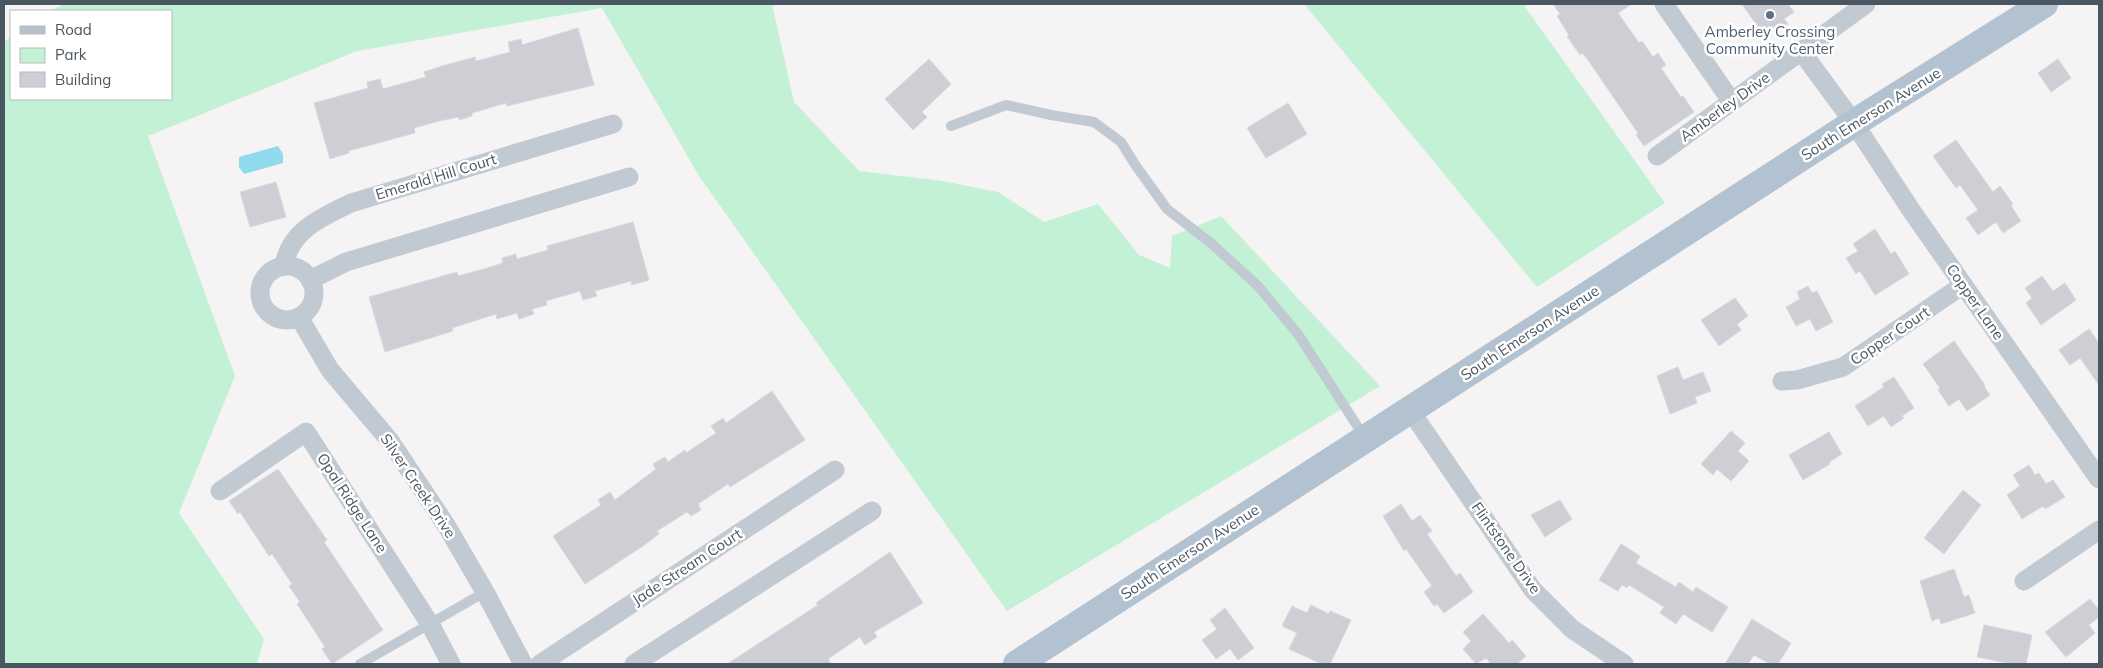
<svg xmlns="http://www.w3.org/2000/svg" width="2103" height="668" font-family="Mulish,sans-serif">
<rect width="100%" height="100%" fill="#f5f3f3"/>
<g fill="#c3f1d5">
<path d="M63 4H772L794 102 859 171 943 181 998 192 1044 222 1098 204 1139 255 1170 268 1172 236 1221 216 1380 386 1007 611 699 176 602 8 357 51 148 136 235 376 179 513 264 639 257 664H4V42L11 37V99H171V11H51Z"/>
<path d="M1304 4H1523L1665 203 1537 287Z"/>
</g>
<path fill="#90daee" d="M278 146 283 154V163L244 174 239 167V157Z"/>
<g fill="#cdcfd5" stroke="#d7d9de">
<path d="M1553 4H1632L1618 13 1639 43 1642 41 1653 57 1658 53 1666 65 1661 68 1681 97 1683 96 1694 112 1644 146 1636 135 1638 133 1588 60 1582 53 1580 55 1567 36 1569 35 1557 16 1560 14Z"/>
<path d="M1742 4H1788L1794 12 1784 19 1788 24 1776 32 1773 27 1763 34Z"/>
<path d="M578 28 594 85 507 106 506 103 472 113V116L459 120V117L439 121 414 128 415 133 348 151 349 153 330 159 314 103 368 88 367 82 380 79 383 89 426 77 424 72 442 66 475 57 476 61 510 52 508 42 521 39 522 45Z"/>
<path d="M929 59 951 84 922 112 927 117 913 130 885 99Z"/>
<path d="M2058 59 2071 78 2051 92 2038 73Z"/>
<path d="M1288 103 1307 134 1266 158 1247 128Z"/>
<path d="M1956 140 1993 192 2000 186 2013 204 2011 206 2021 221 2003 233 1996 222 1978 235 1966 218 1978 210 1960 185 1956 188 1933 156Z"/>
<path d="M276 182 286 217 250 227 240 192Z"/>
<path d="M633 222 649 280 632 285 631 281 595 291 597 296 583 300 580 291 546 301 547 305 532 309 534 314 519 319 517 313 497 319 496 314 452 328 453 331 385 352 369 297 457 272 458 276 484 269 503 263 502 258 516 254 517 259 548 250 547 246Z"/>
<path d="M1875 229 1891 254 1895 251 1909 274 1875 295 1860 271 1856 274 1846 258 1858 251 1853 244Z"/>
<path d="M2042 276 2053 291 2065 283 2076 300 2041 325 2026 303 2032 298 2025 288Z"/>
<path d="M1808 286 1812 293 1817 291 1833 322 1816 331 1810 319 1796 326 1786 307 1800 299 1797 292Z"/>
<path d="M1735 298 1748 316 1737 324 1741 330 1719 346 1701 320Z"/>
<path d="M2089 329 2099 343V385L2080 358 2070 365 2059 350Z"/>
<path d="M1954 341 1985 385 1984 386 1990 395 1967 411 1959 399 1949 406 1938 390 1940 388 1923 364Z"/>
<path d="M1678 367 1683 380 1703 372 1711 391 1695 397 1697 403 1670 414 1657 376Z"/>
<path d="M1894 377 1914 408 1902 416 1904 418 1891 427 1884 416 1868 426 1855 406 1884 387 1882 384Z"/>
<path d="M772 391 805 440 730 487 728 484 698 504 701 510 691 516 687 512 657 531 659 534 643 546 585 584 553 536 601 505 598 500 610 492 615 500 656 469 653 464 665 457 668 462 685 450 686 453 716 433 711 426 723 418 726 423Z"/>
<path d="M1731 431 1745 443 1738 451 1749 461 1731 481 1717 469 1713 475 1701 464Z"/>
<path d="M1829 432 1842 454 1829 462 1830 464 1803 480 1789 455Z"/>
<path d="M2029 465 2035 475 2039 473 2046 484 2053 480 2065 497 2045 509 2043 506 2022 519 2007 495 2020 486 2013 475Z"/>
<path d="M278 469 309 514 327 540 324 542 383 630 332 664 322 649 325 647 297 604 300 602 289 586 292 584 272 554 269 556 240 512 238 514 229 501Z"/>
<path d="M1963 490 1981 505 1944 554 1924 538Z"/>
<path d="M1560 500 1572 519 1545 537 1531 515Z"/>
<path d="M1401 504 1412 521 1420 515 1432 531 1427 534 1456 576 1460 573 1473 592 1444 613 1437 604 1434 606 1424 592 1432 586 1406 549 1404 551 1383 516Z"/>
<path d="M1621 544 1640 556 1636 563 1676 587 1679 582 1693 592 1696 587 1728 607 1712 632 1683 614 1676 624 1660 613 1664 607 1629 585 1627 588 1622 585 1618 591 1599 580Z"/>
<path d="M890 552 923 603 874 632 877 637 865 645 860 637 828 659 831 664H727L818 605 816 603Z"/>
<path d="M1954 569 1964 597 1969 595 1975 613 1941 624 1939 618 1932 621 1920 581Z"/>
<path d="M2090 599 2099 610V617L2089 625 2095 633 2066 657 2045 632Z"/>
<path d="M1311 605 1329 614 1330 611 1351 620 1330 664H1322L1289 649 1297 633 1282 626 1292 606 1307 613Z"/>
<path d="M1225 608 1254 648 1238 660 1230 649 1216 659 1202 640 1217 629 1210 620Z"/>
<path d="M1483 614 1509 643 1512 640 1526 656 1517 664H1491L1486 658 1476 664 1463 649 1471 641 1463 632Z"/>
<path d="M1752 619 1791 643 1778 664H1770L1754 655 1748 664H1725Z"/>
<path d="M1984 625 2032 635 2026 664H2012L1977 657Z"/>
</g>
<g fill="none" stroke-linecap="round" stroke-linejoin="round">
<g stroke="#c1cad2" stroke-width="10">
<path d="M951 126 1006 105 1051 115 1094 122 1121 142 1136 166 1167 209 1212 244 1258 286 1298 334 1365 438"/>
<path d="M360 664 485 592"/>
</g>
<g stroke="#c1cad2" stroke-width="19">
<path d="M1664 4 1732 102"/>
<path d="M1801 51 1854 123 1911 210 2099 479"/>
<path d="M1657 156 1866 4"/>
<path d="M284 266C289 231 322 217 351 203L613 124"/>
<circle cx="287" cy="293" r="27"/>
<path d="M310 280 346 262 629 177"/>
<path d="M299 317 330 370 390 441 446 525 485 592 523 664"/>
<path d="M1782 381 1797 380 1843 367 1963 285"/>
<path d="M1410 410 1533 590 1572 629 1624 664"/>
<path d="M220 491 306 432 430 624 451 664"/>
<path d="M2024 581 2099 530"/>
<path d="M540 664 835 470"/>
<path d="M634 664 872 511"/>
</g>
<path stroke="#b3c2d1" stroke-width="28" d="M1017 664 1854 123 2044 4"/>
</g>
<circle fill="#5c6f8a" stroke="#fff" stroke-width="2" cx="1770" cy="15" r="5"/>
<g text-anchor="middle" stroke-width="5" stroke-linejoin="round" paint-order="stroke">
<g font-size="15" fill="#4e5e75" stroke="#fff">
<text x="1770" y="37">Amberley Crossing<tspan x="1770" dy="17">Community Center</tspan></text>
</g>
<g font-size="15" fill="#4a5661" stroke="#fff">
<text transform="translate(1725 107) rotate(-36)" y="5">Amberley Drive</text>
<text transform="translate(1871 114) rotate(-32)" y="5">South Emerson Avenue</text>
<text transform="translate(436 177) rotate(-17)" y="5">Emerald Hill Court</text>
<text transform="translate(1975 302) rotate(55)" y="5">Copper Lane</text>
<text transform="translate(1530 333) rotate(-33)" y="5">South Emerson Avenue</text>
<text transform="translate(1890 336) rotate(-34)" y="5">Copper Court</text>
<text transform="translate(418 486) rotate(56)" y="5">Silver Creek Drive</text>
<text transform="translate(352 503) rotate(57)" y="5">Opal Ridge Lane</text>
<text transform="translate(1506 548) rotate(55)" y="5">Flintstone Drive</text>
<text transform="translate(1190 552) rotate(-33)" y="5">South Emerson Avenue</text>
<text transform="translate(687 567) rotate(-33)" y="5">Jade Stream Court</text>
</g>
</g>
<rect width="2103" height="668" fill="none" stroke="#4a5661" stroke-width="10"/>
<rect x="10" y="10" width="162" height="90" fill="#ffffff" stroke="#b7bbc0"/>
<rect x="20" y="26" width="25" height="8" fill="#b3c2d1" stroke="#b7bbc0"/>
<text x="55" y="35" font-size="15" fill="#4a5661">Road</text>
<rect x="20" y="48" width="25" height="15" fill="#c3f1d5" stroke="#b7bbc0"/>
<text x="55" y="60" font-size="15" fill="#4a5661">Park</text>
<rect x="20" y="72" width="25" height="15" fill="#cdcfd5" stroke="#b7bbc0"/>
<text x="55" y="85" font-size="15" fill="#4a5661">Building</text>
</svg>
